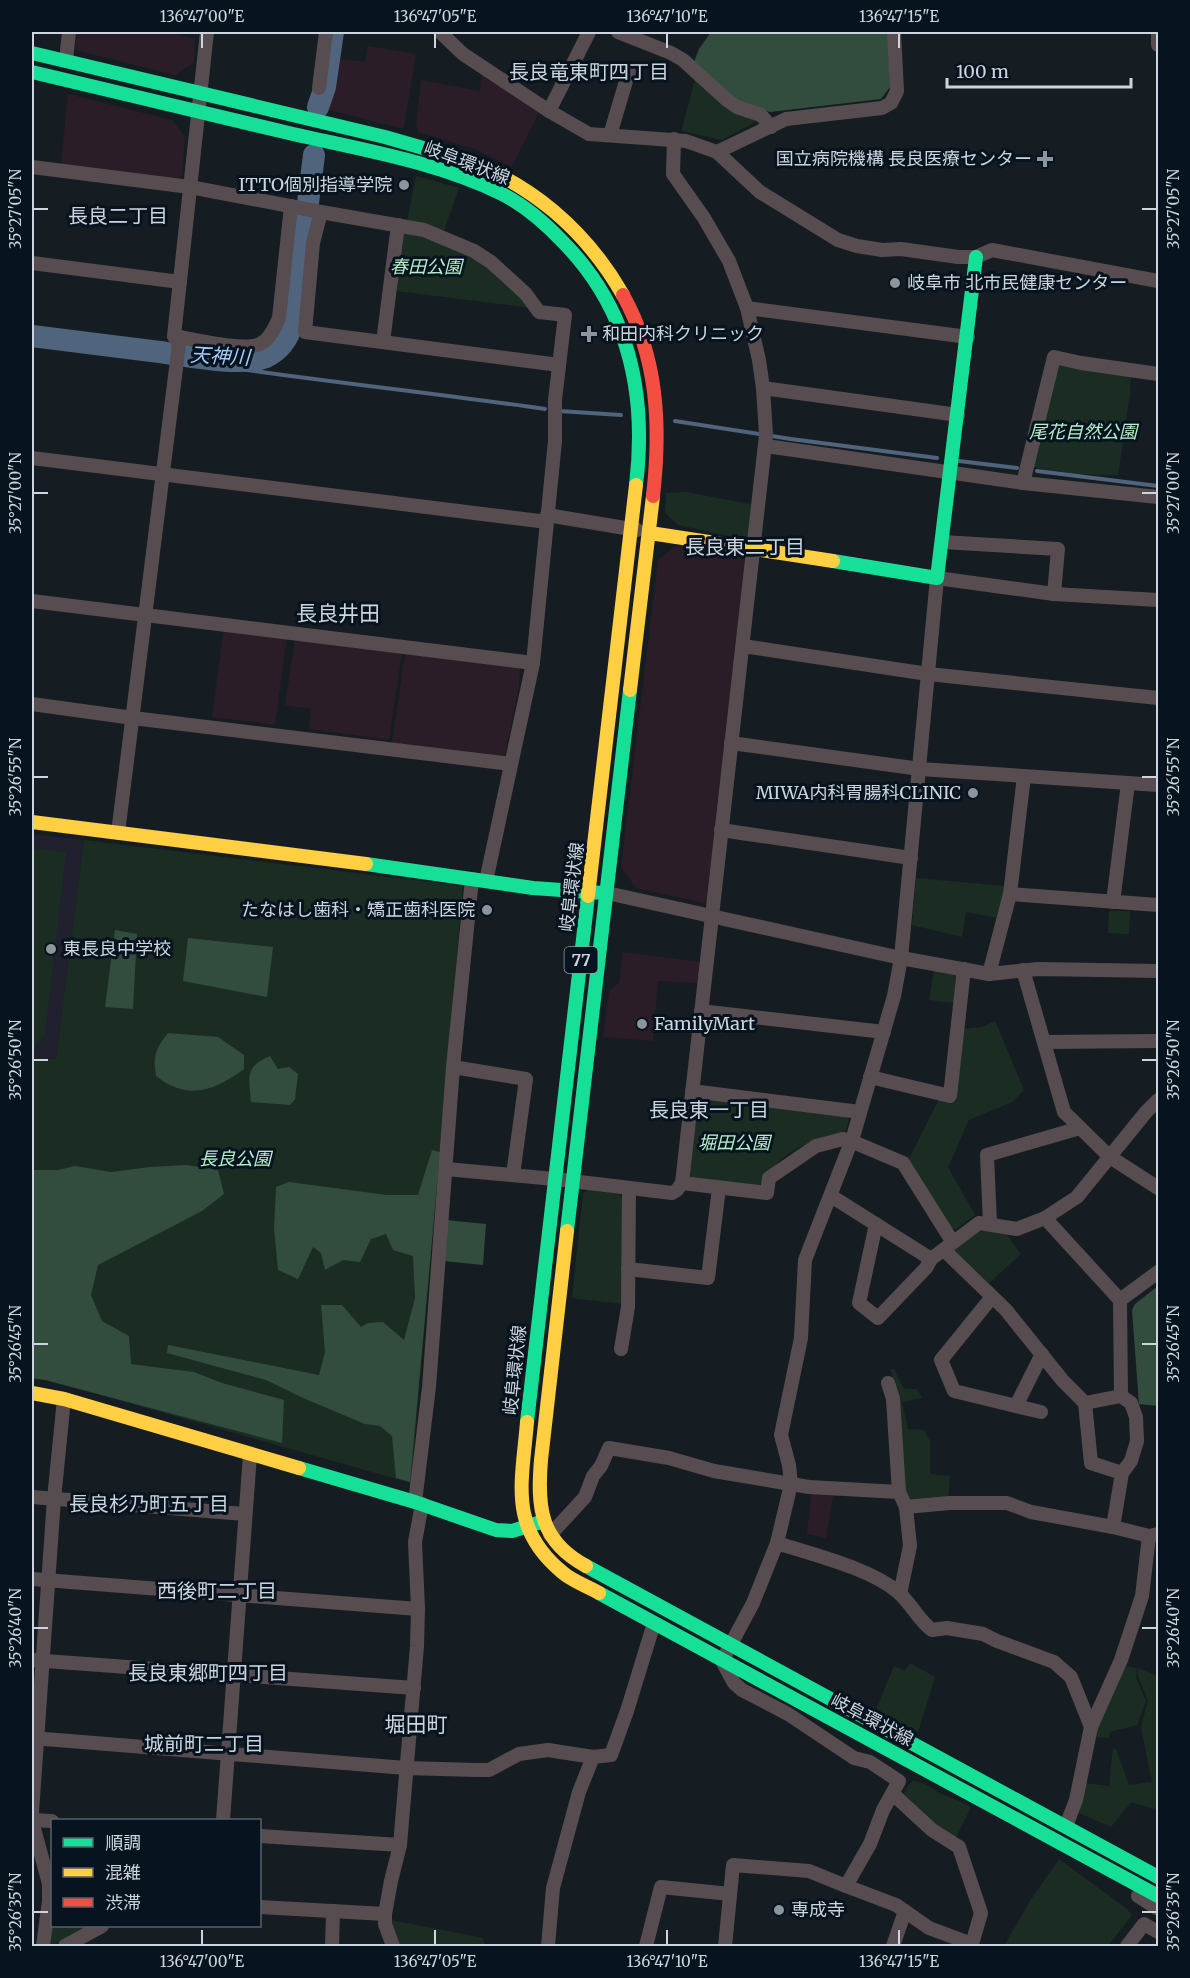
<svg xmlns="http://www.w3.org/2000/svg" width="1190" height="1978" font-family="Merriweather,'Noto Sans JP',serif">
<rect width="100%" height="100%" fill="#161d22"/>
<g fill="#2a1d27">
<path d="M77 32H175V34L195 39 194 62 175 75 75 50Z"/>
<path d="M368 46 416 54 404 127 400 128 325 109 332 58 365 62Z"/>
<path d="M482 71 540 110 512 167 475 149 418 132 416 127 421 80 480 91Z"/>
<path d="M68 94 172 120 185 137 182 175 177 179 61 165Z"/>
<path d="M675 546 742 558 746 562 708 899 703 903 636 888 621 867 658 560Z"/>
<path d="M224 628 287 636 275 725 212 717Z"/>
<path d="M295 640 402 653 389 740 309 729 311 709 285 705Z"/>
<path d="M405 653 520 668 519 686 504 760 392 743Z"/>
<path d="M623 952 701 962 698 983 658 981 653 1041 603 1037 609 991 619 983Z"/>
<path d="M812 1489 834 1491 826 1538 807 1534Z"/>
</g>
<path fill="#21202f" d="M32 834 84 840 56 1059 32 1058Z"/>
<g fill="#1b2d23">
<path d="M695 77 759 120 722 140 682 131C685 112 692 96 695 77Z"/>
<path d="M416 176 459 188 444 230 407 222Z"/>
<path d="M404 233 415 234 479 260 501 277 531 308 396 291Z"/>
<path d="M1059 364 1131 375 1130 394 1118 475 1074 474 1033 467Z"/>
<path d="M686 492 754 505 748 540 678 525 665 513 666 493Z"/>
<path d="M84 840 463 886 411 1483 48 1380 32 1379V1058L56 1059Z"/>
<path d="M32 848 66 852 45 1034 33 1049Z"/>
<path d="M916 878 1005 886 999 918 966 912 962 937 912 925Z"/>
<path d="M1109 911H1130L1129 934 1108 933Z"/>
<path d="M934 970 956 974 954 1003 929 1000Z"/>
<path d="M995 1021 1024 1090 1012 1102 969 1120 948 1167 975 1215 956 1229H949L908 1161 939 1099 956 1102 963 1029 982 1027Z"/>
<path d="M697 1098 849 1116 847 1128 844 1133C809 1139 778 1153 761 1185L691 1179 688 1174Z"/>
<path d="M588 1190 619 1194 622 1198 623 1304 572 1298 583 1194Z"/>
<path d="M976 1231 1005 1232 1021 1254 989 1283 955 1251 956 1245Z"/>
<path d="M891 1369H894L904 1389H917L922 1398 902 1402 908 1429 924 1430 930 1441V1474L950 1476 948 1499 909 1500 904 1491 897 1398Z"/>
<path d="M910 1663 935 1677 918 1732 876 1710 894 1666 905 1671Z"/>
<path d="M1126 1666 1137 1668 1136 1678 1146 1701 1137 1725 1110 1732 1109 1738 1093 1737Z"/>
<path d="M1138 1668 1158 1676V1810L1131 1802 1111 1827 1079 1813 1083 1783 1109 1786 1113 1748 1116 1749 1129 1785 1152 1782 1141 1727 1148 1700 1138 1677Z"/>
<path d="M912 1781C926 1781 936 1793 949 1797 957 1800 963 1802 971 1807L956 1837 934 1825 904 1793Z"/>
<path d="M1059 1859 1127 1909 1132 1915 1108 1946H1004L1030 1901Z"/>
<path d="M391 1920 483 1938 485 1946H400Z"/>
<path d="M52 1922V1926H89L51 1946Z"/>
</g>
<g fill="#324d3d">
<path d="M711 32H888L890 87 881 99 770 112 738 101 692 67 699 49Z"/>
<path d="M115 930 137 934 133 1009 105 1007Z"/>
<path d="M188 938 273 947 267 997 183 981Z"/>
<path d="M168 1033 218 1037 244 1055V1069C214 1091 188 1101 156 1076 153 1055 155 1050 168 1033Z"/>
<path d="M270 1056 278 1069 289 1067 298 1074 295 1099 290 1105 251 1102C249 1078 244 1067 270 1056Z"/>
<path d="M432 1150 440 1152 410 1482 396 1478 392 1436 380 1426 365 1424 303 1398 266 1380 167 1353 168 1345 319 1375 325 1352 321 1305H342L361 1327 368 1323 383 1322 404 1340 415 1298 413 1256 393 1250 386 1234 371 1239 360 1262 343 1260 325 1270 321 1253 313 1247 298 1279 278 1270 274 1228 276 1187 289 1182 387 1195H418Z"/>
<path d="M187 1165 218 1170 224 1194 202 1211 98 1265 91 1295 102 1321 129 1336 131 1364 194 1372 222 1383 284 1400 282 1443 45 1380 32 1378V1170H58L75 1166 111 1172 150 1167Z"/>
<path d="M446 1220 486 1224 483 1265 443 1261Z"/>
<path d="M1158 1286V1406L1139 1404 1132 1310 1135 1304Z"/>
</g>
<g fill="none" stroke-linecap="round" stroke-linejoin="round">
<g stroke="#50647d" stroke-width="4">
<path d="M225 360 233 368C337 383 441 394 545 409"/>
<path d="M559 411 621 415"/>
<path d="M675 421 791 439 937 458"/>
<path d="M959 461 1017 468"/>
<path d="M1037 471 1158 486"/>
</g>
<g stroke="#50647d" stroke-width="22">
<path d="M318 107 325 87 333 32"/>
<path d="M32 336C74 341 117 347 160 352 187 356 242 367 266 357 281 350 289 337 293 322L314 155"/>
</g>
<g stroke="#574d50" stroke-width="14">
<path d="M440 32 463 54 549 111 589 134 686 141 717 152 760 192 838 240 857 246 882 250 901 249 958 257H976L992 250 1158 281"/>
<path d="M618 32 671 53 683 60 727 100 737 107 761 115 771 127"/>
<path d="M1158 34V45"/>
<path d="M66 60 69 32"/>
<path d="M319 88 326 32"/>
<path d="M549 111 589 32"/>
<path d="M610 135 629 71"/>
<path d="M717 152 786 119 882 108 891 103 897 91 894 32"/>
<path d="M32 167 190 187 321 212 424 230 474 251 491 262 526 294 539 312 565 315 555 400V441L533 663 486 881"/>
<path d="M321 212 313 243 305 332 559 365"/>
<path d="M32 263 180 282"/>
<path d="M747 308 968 337"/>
<path d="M174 336C193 339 244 352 260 344 270 340 275 327 279 318L291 206"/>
<path d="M383 342 398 225"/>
<path d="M763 388 958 415"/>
<path d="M766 446 1023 483 1158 497"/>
<path d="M32 458 547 522"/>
<path d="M1023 483 1054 357 1081 363 1158 374"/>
<path d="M547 515 637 530"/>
<path d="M942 542 1058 549 1054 594"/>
<path d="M32 601 533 663"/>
<path d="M743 646 928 674 1158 698"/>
<path d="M32 704 133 718 511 764"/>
<path d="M731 743 920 769 1158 785"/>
<path d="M721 830 911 858"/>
<path d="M118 833 179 344 174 336 207 32"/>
<path d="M607 893 901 958 989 974 1038 969 1158 971"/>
<path d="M1010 894 1024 776"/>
<path d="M1113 902 1128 783"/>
<path d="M1023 970 1064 1112 1110 1157 1158 1188"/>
<path d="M989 974 1010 894 1158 905"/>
<path d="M701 1011 884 1032"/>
<path d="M1044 1042 1158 1041"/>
<path d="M453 1067 526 1079 513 1175"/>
<path d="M870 1077 950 1096 964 969"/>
<path d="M692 1091 860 1112"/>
<path d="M446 1169 555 1179 672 1193 677 1190 682 1183 766 435 763 388 759 360 747 308 729 261 704 218 673 174 674 139"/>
<path d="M682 1183 767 1193 769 1178 816 1146 843 1139 851 1141 903 1163 952 1241"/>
<path d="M831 1196 931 1259"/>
<path d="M1045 1218 1120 1300 1121 1396"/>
<path d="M876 1224 859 1303 878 1318 926 1268 931 1259 979 1223 1017 1229 1045 1218 1077 1197 1146 1112 1158 1100"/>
<path d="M990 1224 987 1155 1080 1128"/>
<path d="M944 1250 1006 1310 1063 1381 1085 1403 1091 1463 1122 1473"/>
<path d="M628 1269 708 1278 719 1188"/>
<path d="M992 1297 941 1360 954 1391 1041 1412"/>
<path d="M1120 1300 1158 1272"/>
<path d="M621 1349 628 1307 629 1188"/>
<path d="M888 1383 893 1399 899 1492 906 1507 910 1546 900 1594"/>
<path d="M1085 1403 1121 1396 1131 1403 1136 1417 1137 1441 1131 1461 1122 1473 1113 1527"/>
<path d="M1016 1406 1042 1354"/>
<path d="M32 1497 245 1514"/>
<path d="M415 1502 429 1387 453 1067 472 879"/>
<path d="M906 1507 949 1503H1007L1031 1512 1113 1527 1149 1536 1158 1534"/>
<path d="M550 1535 585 1497 593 1476 601 1466 609 1448 669 1458 714 1471 809 1487 899 1492"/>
<path d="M777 1543C814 1555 869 1568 898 1592 911 1603 918 1620 932 1630L947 1628 983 1634 997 1641 1054 1662 1071 1677 1091 1727"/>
<path d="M32 1579 418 1609"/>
<path d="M32 1660 414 1688"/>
<path d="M32 1738 406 1768 476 1770H489L519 1754 548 1750 593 1757 611 1755 627 1711 654 1623"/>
<path d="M893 1794 932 1830 959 1847 981 1913 972 1944"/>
<path d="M32 1812 54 1499 64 1399"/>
<path d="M32 1820 52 1821"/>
<path d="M223 1820 250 1455"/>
<path d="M32 1821 49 1884V1901L43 1946"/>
<path d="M1066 1826 1076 1800 1091 1727 1121 1660 1142 1596 1149 1536"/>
<path d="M260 1836 400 1845"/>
<path d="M846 1886 896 1905 929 1928 972 1944 971 1946"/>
<path d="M1138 1896 1158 1909"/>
<path d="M260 1907 385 1914"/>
<path d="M65 1946 102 1926"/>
<path d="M332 1946 333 1911"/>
<path d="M393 1946 385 1924V1914L391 1881 400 1845 417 1646 418 1609 415 1542 422 1504"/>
<path d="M548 1946 553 1888 579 1792 593 1757"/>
<path d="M646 1946 661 1887 730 1894"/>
<path d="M725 1946 733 1865 809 1871 846 1886 870 1844 883 1810 899 1781 870 1762 854 1758 788 1714 742 1690 734 1683 722 1661 753 1603 777 1543 791 1484 789 1465 781 1435 801 1338 805 1260 853 1137 894 996 901 958 937 578 1054 594 1158 600"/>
<path d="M893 1946 905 1911"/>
<path d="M1127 1946 1144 1924 1158 1932"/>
</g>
<g stroke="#16e098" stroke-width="14">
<path d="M32 53 385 137 458 158"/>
<path d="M32 72C119 93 206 113 293 134 363 150 437 162 502 194 526 206 545 223 563 242 629 309 647 394 636 485"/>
<path d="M833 561 937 578 976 257"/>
<path d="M366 864 533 888 603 893"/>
<path d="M567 1231 630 690"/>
<path d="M527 1422 588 896"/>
<path d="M299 1468 415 1502 496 1530 512 1531 541 1522"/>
<path d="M586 1566 1158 1877"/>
<path d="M599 1593 1158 1896"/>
</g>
<g stroke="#ffcf43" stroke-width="14">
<path d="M458 158C529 181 586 230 623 295"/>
<path d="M650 533 833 561"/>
<path d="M630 690 653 496"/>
<path d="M32 822 366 864"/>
<path d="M588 896 636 485"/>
<path d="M567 1231 541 1460C537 1508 540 1541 586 1566"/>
<path d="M32 1393 64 1399 299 1468"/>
<path d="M527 1422C522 1483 508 1527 562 1572 572 1581 587 1586 599 1593"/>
</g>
<path stroke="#f24e42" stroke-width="14" d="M623 295C658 358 661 426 653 496"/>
</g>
<path fill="none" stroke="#ccd5dd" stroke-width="2" d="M202 33V48M435 33V48M667 33V48M899 33V48M33 209H48M1142 209H1157M33 493H48M1142 493H1157M33 777H48M1142 777H1157M33 1060H48M1142 1060H1157M33 1344H48M1142 1344H1157M33 1628H48M1142 1628H1157M33 1912H48M1142 1912H1157M202 1930V1945M435 1930V1945M667 1930V1945M899 1930V1945"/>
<g fill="#8c959c" stroke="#07141f" stroke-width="2">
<path d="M1042 150h6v6h6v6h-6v6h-6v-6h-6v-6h6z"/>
<circle cx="404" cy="185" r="6"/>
<circle cx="895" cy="283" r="6"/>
<path d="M586 325h6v6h6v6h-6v6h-6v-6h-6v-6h6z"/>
<circle cx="973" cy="793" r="6"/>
<circle cx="487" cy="910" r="6"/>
<circle cx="51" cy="949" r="6"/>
<circle cx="642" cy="1024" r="6"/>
<circle cx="779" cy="1910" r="6"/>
</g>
<g text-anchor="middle" stroke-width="6" stroke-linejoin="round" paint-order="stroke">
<rect fill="#07141f" stroke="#919ba4" stroke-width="1.5" x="564.5" y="947" width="33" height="26" rx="4.5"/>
<g font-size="16" font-weight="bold" fill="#ccd5dd">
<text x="581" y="966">77</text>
</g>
<g font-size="18" fill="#ccd5dd" stroke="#07141f" text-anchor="start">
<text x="1032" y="165" text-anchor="end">国立病院機構 長良医療センター</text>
<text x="392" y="191" text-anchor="end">ITTO個別指導学院</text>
<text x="907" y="289">岐阜市 北市民健康センター</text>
<text x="602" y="340">和田内科クリニック</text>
<text x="961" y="799" text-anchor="end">MIWA内科胃腸科CLINIC</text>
<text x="475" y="916" text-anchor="end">たなはし歯科・矯正歯科医院</text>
<text x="63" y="955">東長良中学校</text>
<text x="654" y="1030">FamilyMart</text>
<text x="791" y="1916">専成寺</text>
</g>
<g font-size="18" fill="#ccd5dd" stroke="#07141f">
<text transform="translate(467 163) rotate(21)" y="6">岐阜環状線</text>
<text transform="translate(572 887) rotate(-83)" y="6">岐阜環状線</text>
<text transform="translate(515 1370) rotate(-84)" y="6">岐阜環状線</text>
<text transform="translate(872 1720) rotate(28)" y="6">岐阜環状線</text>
</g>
<g font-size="18" font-style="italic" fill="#b6f0c9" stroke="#07141f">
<text x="426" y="273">春田公園</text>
<text x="1083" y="438">尾花自然公園</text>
<text x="734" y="1149">堀田公園</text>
<text x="235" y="1165">長良公園</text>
</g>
<g font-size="20" fill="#ccd5dd" stroke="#07141f">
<text x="589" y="79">長良竜東町四丁目</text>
<text x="118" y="223">長良二丁目</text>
<text x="745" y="554">長良東二丁目</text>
<text x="709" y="1117">長良東一丁目</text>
<text x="149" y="1511">長良杉乃町五丁目</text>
<text x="217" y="1598">西後町二丁目</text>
<text x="208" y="1680">長良東郷町四丁目</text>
<text x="204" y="1751">城前町二丁目</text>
</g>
<g font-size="20" font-style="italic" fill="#a5cbfc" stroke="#07141f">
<text transform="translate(220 356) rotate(3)" y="7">天神川</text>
</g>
<g font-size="21" fill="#ccd5dd" stroke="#07141f">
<text x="338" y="621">長良井田</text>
<text x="416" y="1732">堀田町</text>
</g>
</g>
<rect width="1190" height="1978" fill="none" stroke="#07141f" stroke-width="66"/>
<rect x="51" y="1819" width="210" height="108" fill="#07141f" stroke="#56616b" stroke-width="1.5"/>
<rect x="63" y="1838" width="30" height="9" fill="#16e098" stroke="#56616b" stroke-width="1.5"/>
<text x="105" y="1849" font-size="18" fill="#ccd5dd">順調</text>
<rect x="63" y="1868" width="30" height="9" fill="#ffcf43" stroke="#56616b" stroke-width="1.5"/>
<text x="105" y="1879" font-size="18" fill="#ccd5dd">混雑</text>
<rect x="63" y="1898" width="30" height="9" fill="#f24e42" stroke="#56616b" stroke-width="1.5"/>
<text x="105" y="1909" font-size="18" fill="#ccd5dd">渋滞</text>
<path d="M947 78v9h184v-9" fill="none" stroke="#ccd5dd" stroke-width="3"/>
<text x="956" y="78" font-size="18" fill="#ccd5dd" stroke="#07141f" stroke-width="4.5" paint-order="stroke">100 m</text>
<rect x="33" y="33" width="1124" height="1912" fill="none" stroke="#ccd5dd" stroke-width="2"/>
<g font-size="15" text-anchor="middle" fill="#ccd5dd">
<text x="202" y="22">136°47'00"E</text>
<text x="435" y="22">136°47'05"E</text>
<text x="667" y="22">136°47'10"E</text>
<text x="899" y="22">136°47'15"E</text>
<text transform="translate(16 209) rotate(-90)" y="5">35°27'05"N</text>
<text transform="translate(1174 209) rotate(-90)" y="5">35°27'05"N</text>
<text transform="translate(16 493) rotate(-90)" y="5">35°27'00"N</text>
<text transform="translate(1174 493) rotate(-90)" y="5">35°27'00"N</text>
<text transform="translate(16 777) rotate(-90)" y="5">35°26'55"N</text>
<text transform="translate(1174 777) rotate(-90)" y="5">35°26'55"N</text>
<text transform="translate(16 1060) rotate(-90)" y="5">35°26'50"N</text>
<text transform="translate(1174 1060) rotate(-90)" y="5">35°26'50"N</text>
<text transform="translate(16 1344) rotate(-90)" y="5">35°26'45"N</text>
<text transform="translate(1174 1344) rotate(-90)" y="5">35°26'45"N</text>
<text transform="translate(16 1628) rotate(-90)" y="5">35°26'40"N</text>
<text transform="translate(1174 1628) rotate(-90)" y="5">35°26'40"N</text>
<text transform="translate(16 1912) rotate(-90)" y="5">35°26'35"N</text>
<text transform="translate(1174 1912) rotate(-90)" y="5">35°26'35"N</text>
<text x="202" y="1967">136°47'00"E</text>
<text x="435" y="1967">136°47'05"E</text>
<text x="667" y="1967">136°47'10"E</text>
<text x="899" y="1967">136°47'15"E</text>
</g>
</svg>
